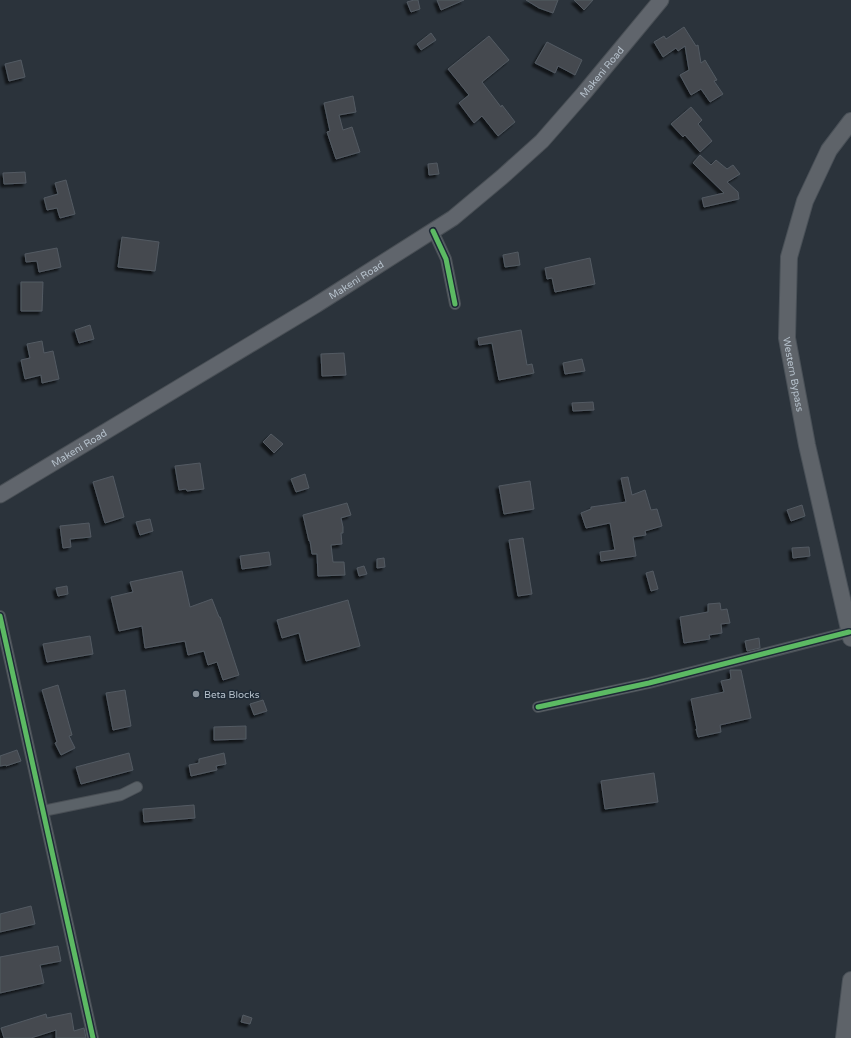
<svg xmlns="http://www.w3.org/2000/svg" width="851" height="1038" font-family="'Varela Round',sans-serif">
<defs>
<filter id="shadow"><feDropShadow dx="-3" dy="3" stdDeviation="1" flood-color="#0009"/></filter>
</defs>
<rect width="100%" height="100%" fill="#2b333b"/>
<g fill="#444a50" stroke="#535a62" filter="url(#shadow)">
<path d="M414 0H418L420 9 411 12 407 2Z"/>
<path d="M437 0H464L441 10Z"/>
<path d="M526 0H558L553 13 539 8Z"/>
<path d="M574 0H593L584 10Z"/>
<path d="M684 27 696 46 698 45 701 63 705 60 717 80 714 81 723 94 710 102 701 89 691 95 680 75 689 70 685 46 678 51 676 48 663 57 654 42 664 36 666 39Z"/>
<path d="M431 33 436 40 421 50 417 44Z"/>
<path d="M489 36 509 60 482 82 501 107 502 105 515 122 498 136 482 116 474 123 459 103 469 95 448 69Z"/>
<path d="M547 42 582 60 575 75 558 66 555 73 535 63Z"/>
<path d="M21 60 25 77 9 81 5 64Z"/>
<path d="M353 96 356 112 339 115 343 130 352 127 360 152 336 159 327 132 330 131 324 103Z"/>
<path d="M691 107 702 120 698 124 712 141 700 152 685 135 683 137 671 124Z"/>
<path d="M700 155 711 165 716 160 727 169 733 165 740 174 727 182 738 192 739 199 704 207 702 198 724 193 693 163Z"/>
<path d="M437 163 439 174 429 175 428 164Z"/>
<path d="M25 172 26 183 4 184 3 173Z"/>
<path d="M66 180 75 214 60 218 57 208 47 210 44 198 58 194 55 183Z"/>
<path d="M122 237 159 242 155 271 118 267Z"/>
<path d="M57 248 61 267 39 272 37 261 26 262 25 254Z"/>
<path d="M518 252 520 265 505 267 503 255Z"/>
<path d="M590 258 595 284 555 292 552 278 547 279 545 268Z"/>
<path d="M21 282H43L42 311H21Z"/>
<path d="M90 325 94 339 79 343 75 330Z"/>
<path d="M521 330 527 365 532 364 534 373 499 380 492 343 479 345 478 338Z"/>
<path d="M42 341 44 353 53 351 59 379 42 383 41 375 25 379 21 360 30 358 27 344Z"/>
<path d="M344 353 346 375 322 376 321 354Z"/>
<path d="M582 359 585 371 565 374 563 363Z"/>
<path d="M593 402 594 410 573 411 572 403Z"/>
<path d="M271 434 283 444 274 453 263 442Z"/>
<path d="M200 463 204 489 187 491 186 489 179 490 175 466Z"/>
<path d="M305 474 309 488 296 492 291 479Z"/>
<path d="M113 476 124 517 105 523 93 482Z"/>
<path d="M628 477 632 495 645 490 651 510 657 509 662 526 645 531 646 535 633 537 636 556 601 561 600 552 615 550 610 523 586 528 581 513 591 509V507L626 502 621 478Z"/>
<path d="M530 481 534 509 504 514 499 486Z"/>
<path d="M347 503 351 515 341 518 343 527V533H341L342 544 331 545 333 562H344L345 575 318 576 317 554H312L310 541H309L303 515Z"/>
<path d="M802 505 805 516 791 521 787 510Z"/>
<path d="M150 519 153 531 140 535 136 522Z"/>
<path d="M89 523 91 537 70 539 71 547 63 548 60 526Z"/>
<path d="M523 538 532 594 518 596 509 540Z"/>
<path d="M809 547 810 556 793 558 792 548Z"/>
<path d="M269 552 271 565 242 569 240 556Z"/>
<path d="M384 558 385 567 377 568V559Z"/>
<path d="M364 566 367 574 359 576 357 568Z"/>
<path d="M182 571 190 607 212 599 219 617H220L239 675 223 680 217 662 208 665 204 651 188 655 185 641 145 648 142 626 119 631 111 597 133 592 130 582Z"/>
<path d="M653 571 658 589 651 591 646 573Z"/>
<path d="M67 586 68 594 58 596 56 588Z"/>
<path d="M348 600 360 646 306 661 299 633 282 638 277 620Z"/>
<path d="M720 603 721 610 727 609 730 623 721 624 722 633 709 635 710 639 684 643 680 617 708 612V604Z"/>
<path d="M90 636 93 654 47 662 43 644Z"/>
<path d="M759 638 760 648 747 651 745 641Z"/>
<path d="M730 670H741L751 718 720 725 721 732 698 737 696 729H697L691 699 724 692 721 681 731 679Z"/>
<path d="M58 685 72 735 69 736 75 748 61 755 55 743 57 742 42 690Z"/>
<path d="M125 690 131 726 113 730 106 693Z"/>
<path d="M263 700 267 711 254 715 250 704Z"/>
<path d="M246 726V739L214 740V727Z"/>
<path d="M17 750 21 761 6 766V765L0 766V756Z"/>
<path d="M129 753 133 770 81 784 76 767Z"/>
<path d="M224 753 226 764 216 766 217 770 191 776 189 765 199 763V759Z"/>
<path d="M654 773 658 802 605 809 601 781Z"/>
<path d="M194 805 195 818 144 822 143 809Z"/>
<path d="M31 906 35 924 0 932V914Z"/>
<path d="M58 946 61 961 40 965 44 983 0 993V957Z"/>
<path d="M71 1013 74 1031 84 1028 86 1038H56V1030L31 1038H4L1 1028 46 1014 47 1018Z"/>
<path d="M243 1015 252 1018 250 1024 241 1022Z"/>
</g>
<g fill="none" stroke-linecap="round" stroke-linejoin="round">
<g stroke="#494f55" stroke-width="12">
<g id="minor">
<path d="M433 231 446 259 455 304"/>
<path d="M0 616 93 1038"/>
<path d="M538 707 649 683 849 632"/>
<path d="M43 811 121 795 137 787"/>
</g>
</g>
<g stroke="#494f55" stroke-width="17">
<g id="secondary">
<path id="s1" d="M0 495 316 305 453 218 502 177 542 141 584 93 661 0"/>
</g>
</g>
<g stroke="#495057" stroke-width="18">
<g id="primary">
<path id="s2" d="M851 121 829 150 805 201 789 257 787 338 807 445 851 638"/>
<path d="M844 1038 851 980"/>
</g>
</g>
<use href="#minor" stroke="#5b6268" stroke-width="10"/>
<use href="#secondary" stroke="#60656c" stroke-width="15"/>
<use href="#primary" stroke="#5e6369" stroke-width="16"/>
<g stroke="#1e2a36" stroke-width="8">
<g id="cycleway">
<path d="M433 231 446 259 455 304"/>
<path d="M0 616 93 1038"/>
<path d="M538 707 649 683 849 632"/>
</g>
</g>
<use href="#cycleway" stroke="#5cba63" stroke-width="5"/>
</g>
<circle fill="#858f99" stroke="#1e2a36" stroke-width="1.5" cx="196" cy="694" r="4"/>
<g text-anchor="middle" stroke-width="3" stroke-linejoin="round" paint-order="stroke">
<g font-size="10" fill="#b5c0cb" stroke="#1e2a36">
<text dy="4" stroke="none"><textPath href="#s1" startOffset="740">Makeni Road</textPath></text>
<text dy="4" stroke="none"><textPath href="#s1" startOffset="416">Makeni Road</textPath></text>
<text dy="4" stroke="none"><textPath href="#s2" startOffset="269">Western Bypass</textPath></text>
<text dy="4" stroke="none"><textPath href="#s1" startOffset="92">Makeni Road</textPath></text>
</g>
<g font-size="10" fill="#b5c0cb" stroke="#1e2a36" text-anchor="start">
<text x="204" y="698">Beta Blocks</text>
</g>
</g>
</svg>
